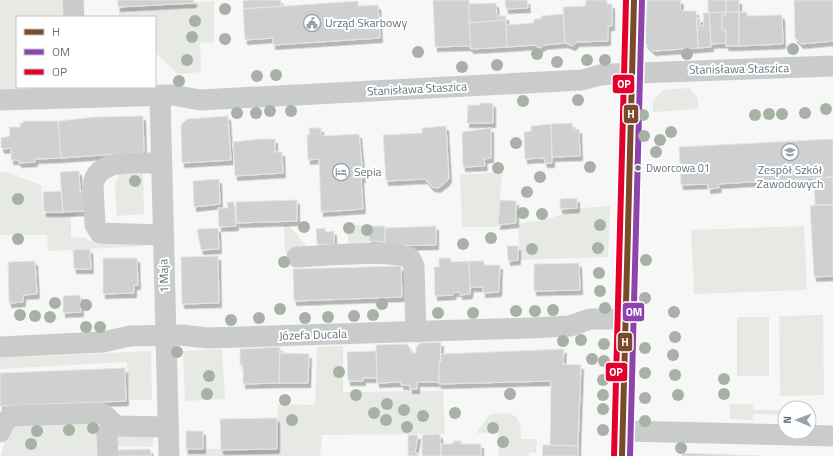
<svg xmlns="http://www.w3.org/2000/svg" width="833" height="456" font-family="'Titillium Web',sans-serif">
<defs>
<filter id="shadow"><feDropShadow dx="2.5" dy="4.5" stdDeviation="0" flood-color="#0004"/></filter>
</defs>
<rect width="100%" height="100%" fill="#f7f7f7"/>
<g fill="#e6e9e4">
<path d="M0 0H62L63 17H17V87H67V89L0 94Z"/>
<path d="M214 1V42L200 43 201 72 178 74 155 52V17H119V9Z"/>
<path d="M690 88 698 99V109L653 112V101L663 90Z"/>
<path d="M6 172 41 185 43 214H64V212L76 211V217H71V237L84 238 90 241H146V246L48 251 47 235H0V173Z"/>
<path d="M143 172 144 214 117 216 115 186 119 174Z"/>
<path d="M502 172 498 227H462L460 175Z"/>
<path d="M610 206 608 257 520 260 518 224 544 220 583 208Z"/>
<path d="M284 225H288L312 252 285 254Z"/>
<rect x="348" y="225" width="21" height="25"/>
<path d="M804 226 807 290 694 294 691 230Z"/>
<path d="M823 315 824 395 780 396 779 316Z"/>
<rect x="737" y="317" width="32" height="59"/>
<path d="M343 346V392L443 391 445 434 322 435 320 456H187L186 449H277L278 404 315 405 317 347Z"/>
<path d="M222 349 225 399 185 401 183 351Z"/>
<path d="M151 351 152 400H130L127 362 0 369V358Z"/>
<path d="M730 404H753V410H785V415L753 414V420L730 419Z"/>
<path d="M508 413C521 417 521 427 521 439H537L536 453 529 452V456H499L498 432 476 433 490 414Z"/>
<path d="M102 420 103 456H1L8 427Z"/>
<path d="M118 435 153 436V445L150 447 118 446Z"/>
</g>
<g fill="#cfd0d1" stroke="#e6e6e6" filter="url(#shadow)">
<path d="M118 0H194V3L118 7Z"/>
<path d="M248 0H281V6L243 9V1Z"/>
<path d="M433 0H469L471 48 468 46 435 47Z"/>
<path d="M505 0H527L528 8 506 9Z"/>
<path d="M586 0H607V4H612V26H608V41L577 42 573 46 565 43 563 7 585 6Z"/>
<path d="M647 0H681L680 9 683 11H696L698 48 653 51 645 43Z"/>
<path d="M708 0H726V12L708 13Z"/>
<rect x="726" y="0" width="13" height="12"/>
<path d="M794 0H833V41L801 44 795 38Z"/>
<path d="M358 1V6L378 5 380 38 273 45V38L245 40 243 9Z"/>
<path d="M496 3 497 16H506V20L469 23V4Z"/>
<path d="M726 12V15H722V30H726V43L711 44 709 13Z"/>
<path d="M726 12H739V46H726V30H722V15H726Z"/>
<path d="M739 12H747V16L782 15 783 44 739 46Z"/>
<path d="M703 13H709L711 47 698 48 697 18H700V26H704Z"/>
<path d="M563 14 565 43 544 45 540 48 534 45 507 47 506 25 533 23 535 19H541V16Z"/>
<path d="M506 20 507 47 471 49 469 23Z"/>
<path d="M480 103H493V123H467L468 105H480Z"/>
<path d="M143 116 144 152 61 158 58 121 96 117Z"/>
<path d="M228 116 231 160 182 163 181 125 187 119Z"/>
<path d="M23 121H58L61 158 35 159V162L19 163 18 160H11V148L3 149 1 147V138L10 136 9 127H20V123H23Z"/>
<path d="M572 123 573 130 579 129 580 156 552 157 551 124Z"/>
<path d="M551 124 552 163H545L544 158 525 159 524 132 531 131V126Z"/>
<path d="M446 126 449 178 446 182 438 188 432 187 425 179 386 181 383 135 422 133V128Z"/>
<path d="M309 128H321V135L323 136 359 134 363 178H361L363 209 321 212 319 159 308 160 307 135H310Z"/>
<path d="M491 128V158L484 159 485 166 463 167 462 132Z"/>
<path d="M261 139H275V152H282L283 173 235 176 233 142Z"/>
<path d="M833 139V177L718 184 719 188 708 189V184L681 185 679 147Z"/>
<path d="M79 171 80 191H84L86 211 63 212 60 172Z"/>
<path d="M833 177V205H815L814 178Z"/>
<path d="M219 179 220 204 194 207 193 181Z"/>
<path d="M61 191 63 212H44L43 192Z"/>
<path d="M577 198V208L560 209V199Z"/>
<path d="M297 200V221L237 223 236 202Z"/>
<path d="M500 200 516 201V223L498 225Z"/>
<path d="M227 202H234L236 226 219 227 218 208H228Z"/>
<path d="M815 205H833V276L814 277 810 206Z"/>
<path d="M369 226H385V242L369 241Z"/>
<path d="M436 226V245L385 246V228Z"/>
<path d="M218 228 219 249 201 250 197 229Z"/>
<path d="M325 228V232L334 231V245L317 244 316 229Z"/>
<path d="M507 246H518V260L508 261Z"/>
<path d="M90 249 91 269H74L73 250Z"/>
<path d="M218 256 219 303 182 304 181 257Z"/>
<path d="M103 258H137L138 285H134V293L103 294Z"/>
<path d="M439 258H450L452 262 469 261 470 294 460 295V292H454L453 295 435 296 434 267H439Z"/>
<path d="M35 261 37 294 23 295V302L9 303 8 262Z"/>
<path d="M469 261H484V265H500L499 292 483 293V287H471L470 292Z"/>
<path d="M579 263 580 290 534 291V264Z"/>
<path d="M401 266 402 297 294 301 293 269Z"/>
<path d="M80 295 81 312 63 313V296Z"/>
<path d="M441 342 439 382H417V389H410V385H401V382L377 383 376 345 407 344 410 348 411 353H416V348L420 343Z"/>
<path d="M280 347 279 383 243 384V365H240V349Z"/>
<path d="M564 349 563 364 581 365 578 446 550 445 551 381 439 384V362H441V354Z"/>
<path d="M376 351 377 378H363V381H348L347 352Z"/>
<path d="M280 353 309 354 308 383H279Z"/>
<path d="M125 368 126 401 0 406V373Z"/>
<path d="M277 418V449L221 450 220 419Z"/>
<rect x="186" y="431" width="17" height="18"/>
<path d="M440 434 441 456H422V435Z"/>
<path d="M408 435H418L415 453H418V456H408Z"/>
<path d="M453 441H461V444H481V456H441V444H453Z"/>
<path d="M543 445 578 446V456H542Z"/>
<path d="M150 449 151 456H118V450Z"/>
<path d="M682 453 759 456H682Z"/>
</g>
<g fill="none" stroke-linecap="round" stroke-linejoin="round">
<g stroke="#cacccc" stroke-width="21">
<path d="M73 0 74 17"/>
<path d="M160 96 169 456"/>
<path d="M0 100 173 95 200 100 582 80 600 75 612 74 833 66"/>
<path d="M161 163C140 164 95 156 93 187L95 225 100 233 163 235"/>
<path d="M297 257C322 256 389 249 410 258L414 266 416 332"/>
<path d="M0 347 103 342 130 336 181 335 207 338 530 328 570 326 590 319H625"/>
<path d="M623 431 833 436"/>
<path d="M0 432 4 423 11 416 99 413C108 414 110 423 117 426L168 427"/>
<path d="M108 456 107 434 114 424"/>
<path d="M622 456 634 0"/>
</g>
<g stroke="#fff" stroke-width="9">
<path id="bus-1" d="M622 456 634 0"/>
</g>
<g stroke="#fff" stroke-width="9">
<path id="bus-2" d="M630 456 642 0"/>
</g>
<g stroke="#fff" stroke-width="9">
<path id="bus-3" d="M614 456 626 0"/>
</g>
<use href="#bus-1" stroke="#7a4b2a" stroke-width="6"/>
<use href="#bus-2" stroke="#8e44ad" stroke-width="6"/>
<use href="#bus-3" stroke="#e4002b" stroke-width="6"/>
</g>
<g fill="#a8b1a6">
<circle cx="225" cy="9" r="6"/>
<circle cx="195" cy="21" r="6"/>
<circle cx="192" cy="37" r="6"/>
<circle cx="225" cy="39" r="6"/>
<circle cx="793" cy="49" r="6"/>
<circle cx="418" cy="52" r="6"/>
<circle cx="537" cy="54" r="6"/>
<circle cx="687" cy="54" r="6"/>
<circle cx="187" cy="60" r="6"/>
<circle cx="587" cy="60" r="6"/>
<circle cx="605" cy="60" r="6"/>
<circle cx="557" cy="62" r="6"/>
<circle cx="497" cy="65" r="6"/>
<circle cx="462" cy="67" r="6"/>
<circle cx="276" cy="75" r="6"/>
<circle cx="257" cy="76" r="6"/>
<circle cx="179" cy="81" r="6"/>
<circle cx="578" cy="100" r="6"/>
<circle cx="523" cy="101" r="6"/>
<circle cx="826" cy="109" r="6"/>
<circle cx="270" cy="111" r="6"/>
<circle cx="291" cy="111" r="6"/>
<circle cx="237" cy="113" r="6"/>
<circle cx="256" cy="113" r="6"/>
<circle cx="805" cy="113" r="6"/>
<circle cx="769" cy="114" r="6"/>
<circle cx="782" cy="114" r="6"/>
<circle cx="643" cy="115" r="6"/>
<circle cx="755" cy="115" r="6"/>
<circle cx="671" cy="132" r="6"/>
<circle cx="644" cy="136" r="6"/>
<circle cx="660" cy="140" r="6"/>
<circle cx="516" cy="143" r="6"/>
<circle cx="656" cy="152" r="6"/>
<circle cx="590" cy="167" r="6"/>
<circle cx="498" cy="168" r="6"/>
<circle cx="540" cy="177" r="6"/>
<circle cx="135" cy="181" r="6"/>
<circle cx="527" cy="192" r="6"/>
<circle cx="18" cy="199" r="6"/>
<circle cx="523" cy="213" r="6"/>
<circle cx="542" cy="214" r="6"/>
<circle cx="600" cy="225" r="6"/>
<circle cx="304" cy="227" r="6"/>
<circle cx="349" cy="228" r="6"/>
<circle cx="367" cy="230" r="6"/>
<circle cx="491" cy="238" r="6"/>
<circle cx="18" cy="239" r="6"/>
<circle cx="463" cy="244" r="6"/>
<circle cx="598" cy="248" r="6"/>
<circle cx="532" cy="249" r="6"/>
<circle cx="646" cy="260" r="6"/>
<circle cx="284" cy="262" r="6"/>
<circle cx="599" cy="273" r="6"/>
<circle cx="600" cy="291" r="6"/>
<circle cx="645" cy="298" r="6"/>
<circle cx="55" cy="303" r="6"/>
<circle cx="382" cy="304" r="6"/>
<circle cx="86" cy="305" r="6"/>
<circle cx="605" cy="308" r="6"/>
<circle cx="280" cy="309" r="6"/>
<circle cx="553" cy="310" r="6"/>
<circle cx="516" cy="311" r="6"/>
<circle cx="535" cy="311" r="6"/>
<circle cx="674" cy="312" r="6"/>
<circle cx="438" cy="313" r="6"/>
<circle cx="473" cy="313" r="6"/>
<circle cx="20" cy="315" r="6"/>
<circle cx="373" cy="315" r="6"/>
<circle cx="35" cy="316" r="6"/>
<circle cx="354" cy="316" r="6"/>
<circle cx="50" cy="317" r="6"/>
<circle cx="328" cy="317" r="6"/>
<circle cx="259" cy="318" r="6"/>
<circle cx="305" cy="318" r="6"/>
<circle cx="231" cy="320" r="6"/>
<circle cx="86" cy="327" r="6"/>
<circle cx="100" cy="327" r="6"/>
<circle cx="675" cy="337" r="6"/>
<circle cx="581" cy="340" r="6"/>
<circle cx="563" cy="341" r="6"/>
<circle cx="604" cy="344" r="6"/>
<circle cx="645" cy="348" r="6"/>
<circle cx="177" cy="352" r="6"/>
<circle cx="673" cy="355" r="6"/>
<circle cx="592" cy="359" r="6"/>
<circle cx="604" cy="361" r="6"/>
<circle cx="339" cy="372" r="6"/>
<circle cx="645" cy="373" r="6"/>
<circle cx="675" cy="375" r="6"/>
<circle cx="209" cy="376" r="6"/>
<circle cx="724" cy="379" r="6"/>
<circle cx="603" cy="380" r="6"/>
<circle cx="207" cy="394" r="6"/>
<circle cx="510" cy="394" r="6"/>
<circle cx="724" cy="394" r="6"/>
<circle cx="356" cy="395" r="6"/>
<circle cx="603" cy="395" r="6"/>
<circle cx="678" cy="395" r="6"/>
<circle cx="645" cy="398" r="6"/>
<circle cx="285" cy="400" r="6"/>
<circle cx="387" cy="404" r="6"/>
<circle cx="603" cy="409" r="6"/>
<circle cx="404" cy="410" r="6"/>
<circle cx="374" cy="413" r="6"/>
<circle cx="455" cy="413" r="6"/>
<circle cx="423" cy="416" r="6"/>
<circle cx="292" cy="420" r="6"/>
<circle cx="386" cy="420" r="6"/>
<circle cx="645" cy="421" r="6"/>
<circle cx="407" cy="427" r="6"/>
<circle cx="93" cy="428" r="6"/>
<circle cx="493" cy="428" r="6"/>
<circle cx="69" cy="430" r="6"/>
<circle cx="603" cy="430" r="6"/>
<circle cx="37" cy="431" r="6"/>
<circle cx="503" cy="442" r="6"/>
<circle cx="31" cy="444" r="6"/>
<circle cx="681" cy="448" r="6"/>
</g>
<defs>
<g id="civic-ring" transform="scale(0.9)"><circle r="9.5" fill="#fff" stroke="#98a2aa" stroke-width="1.5"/><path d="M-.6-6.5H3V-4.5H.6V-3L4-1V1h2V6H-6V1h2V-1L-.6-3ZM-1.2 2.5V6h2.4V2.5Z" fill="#98a2aa"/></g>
<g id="school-ring" transform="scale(0.9)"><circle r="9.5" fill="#fff" stroke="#98a2aa" stroke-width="1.5"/><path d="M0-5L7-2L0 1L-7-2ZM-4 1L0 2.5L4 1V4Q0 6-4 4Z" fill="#98a2aa"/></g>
<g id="hotel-ring" transform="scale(0.9)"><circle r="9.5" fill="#fff" stroke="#98a2aa" stroke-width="1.5"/><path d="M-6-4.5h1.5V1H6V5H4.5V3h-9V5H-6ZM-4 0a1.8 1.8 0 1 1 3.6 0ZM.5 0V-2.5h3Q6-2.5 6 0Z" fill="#98a2aa"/></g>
</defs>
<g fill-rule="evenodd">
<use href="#civic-ring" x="312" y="23"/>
<use href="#school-ring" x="790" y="152"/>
<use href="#hotel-ring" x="341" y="172"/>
</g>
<circle fill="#657580" stroke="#fff" stroke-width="1.5" cx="638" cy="168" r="3.5"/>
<g text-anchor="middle" stroke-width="4" stroke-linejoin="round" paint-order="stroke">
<g font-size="11" fill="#657580" stroke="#fff" text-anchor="start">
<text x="646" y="172">Dworcowa 01</text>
</g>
<g font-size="12" fill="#657580" stroke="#fff" text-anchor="start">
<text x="325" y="27">Urząd Skarbowy</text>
<text x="790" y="174" text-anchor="middle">Zespół Szkół<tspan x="790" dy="14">Zawodowych</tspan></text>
<text x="354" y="176">Sepia</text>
</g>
<g font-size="12" fill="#657580" stroke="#fff">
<text transform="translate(739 69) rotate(-1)" y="4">Stanisława Staszica</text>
<text transform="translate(417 89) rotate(-3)" y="4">Stanisława Staszica</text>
<text transform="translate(164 276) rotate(-92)" y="4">1 Maja</text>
<text transform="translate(313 335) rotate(-2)" y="4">Józefa Ducala</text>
</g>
</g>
<g stroke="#fff" stroke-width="1.5">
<rect x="612" y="74" width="23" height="20" rx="4" fill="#e4002b"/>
<rect x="623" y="104" width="16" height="20" rx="4" fill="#7a4b2a"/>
<rect x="622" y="302" width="23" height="20" rx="4" fill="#8e44ad"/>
<rect x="617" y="332" width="16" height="20" rx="4" fill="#7a4b2a"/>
<rect x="605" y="362" width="23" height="20" rx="4" fill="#e4002b"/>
</g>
<g font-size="11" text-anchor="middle" font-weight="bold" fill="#fff">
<text x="624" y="88">OP</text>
<text x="631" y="118">H</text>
<text x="634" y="316">OM</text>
<text x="625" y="346">H</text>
<text x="616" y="376">OP</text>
</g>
<rect x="16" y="16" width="140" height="72" fill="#ffffff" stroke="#c1c8cc"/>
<rect x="24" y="29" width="20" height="6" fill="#7a4b2a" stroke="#c1c8cc"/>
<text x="52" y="36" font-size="12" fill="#657580">H</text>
<rect x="24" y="49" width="20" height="6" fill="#8e44ad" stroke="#c1c8cc"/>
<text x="52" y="56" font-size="12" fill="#657580">OM</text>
<rect x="24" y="69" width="20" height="6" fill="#e4002b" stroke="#c1c8cc"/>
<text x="52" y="76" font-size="12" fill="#657580">OP</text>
<g transform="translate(797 420) rotate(271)"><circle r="19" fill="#ffffff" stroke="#c1c8cc"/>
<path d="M0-3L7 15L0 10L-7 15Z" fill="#98a2aa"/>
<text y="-6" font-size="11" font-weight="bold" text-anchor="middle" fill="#657580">N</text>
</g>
</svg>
